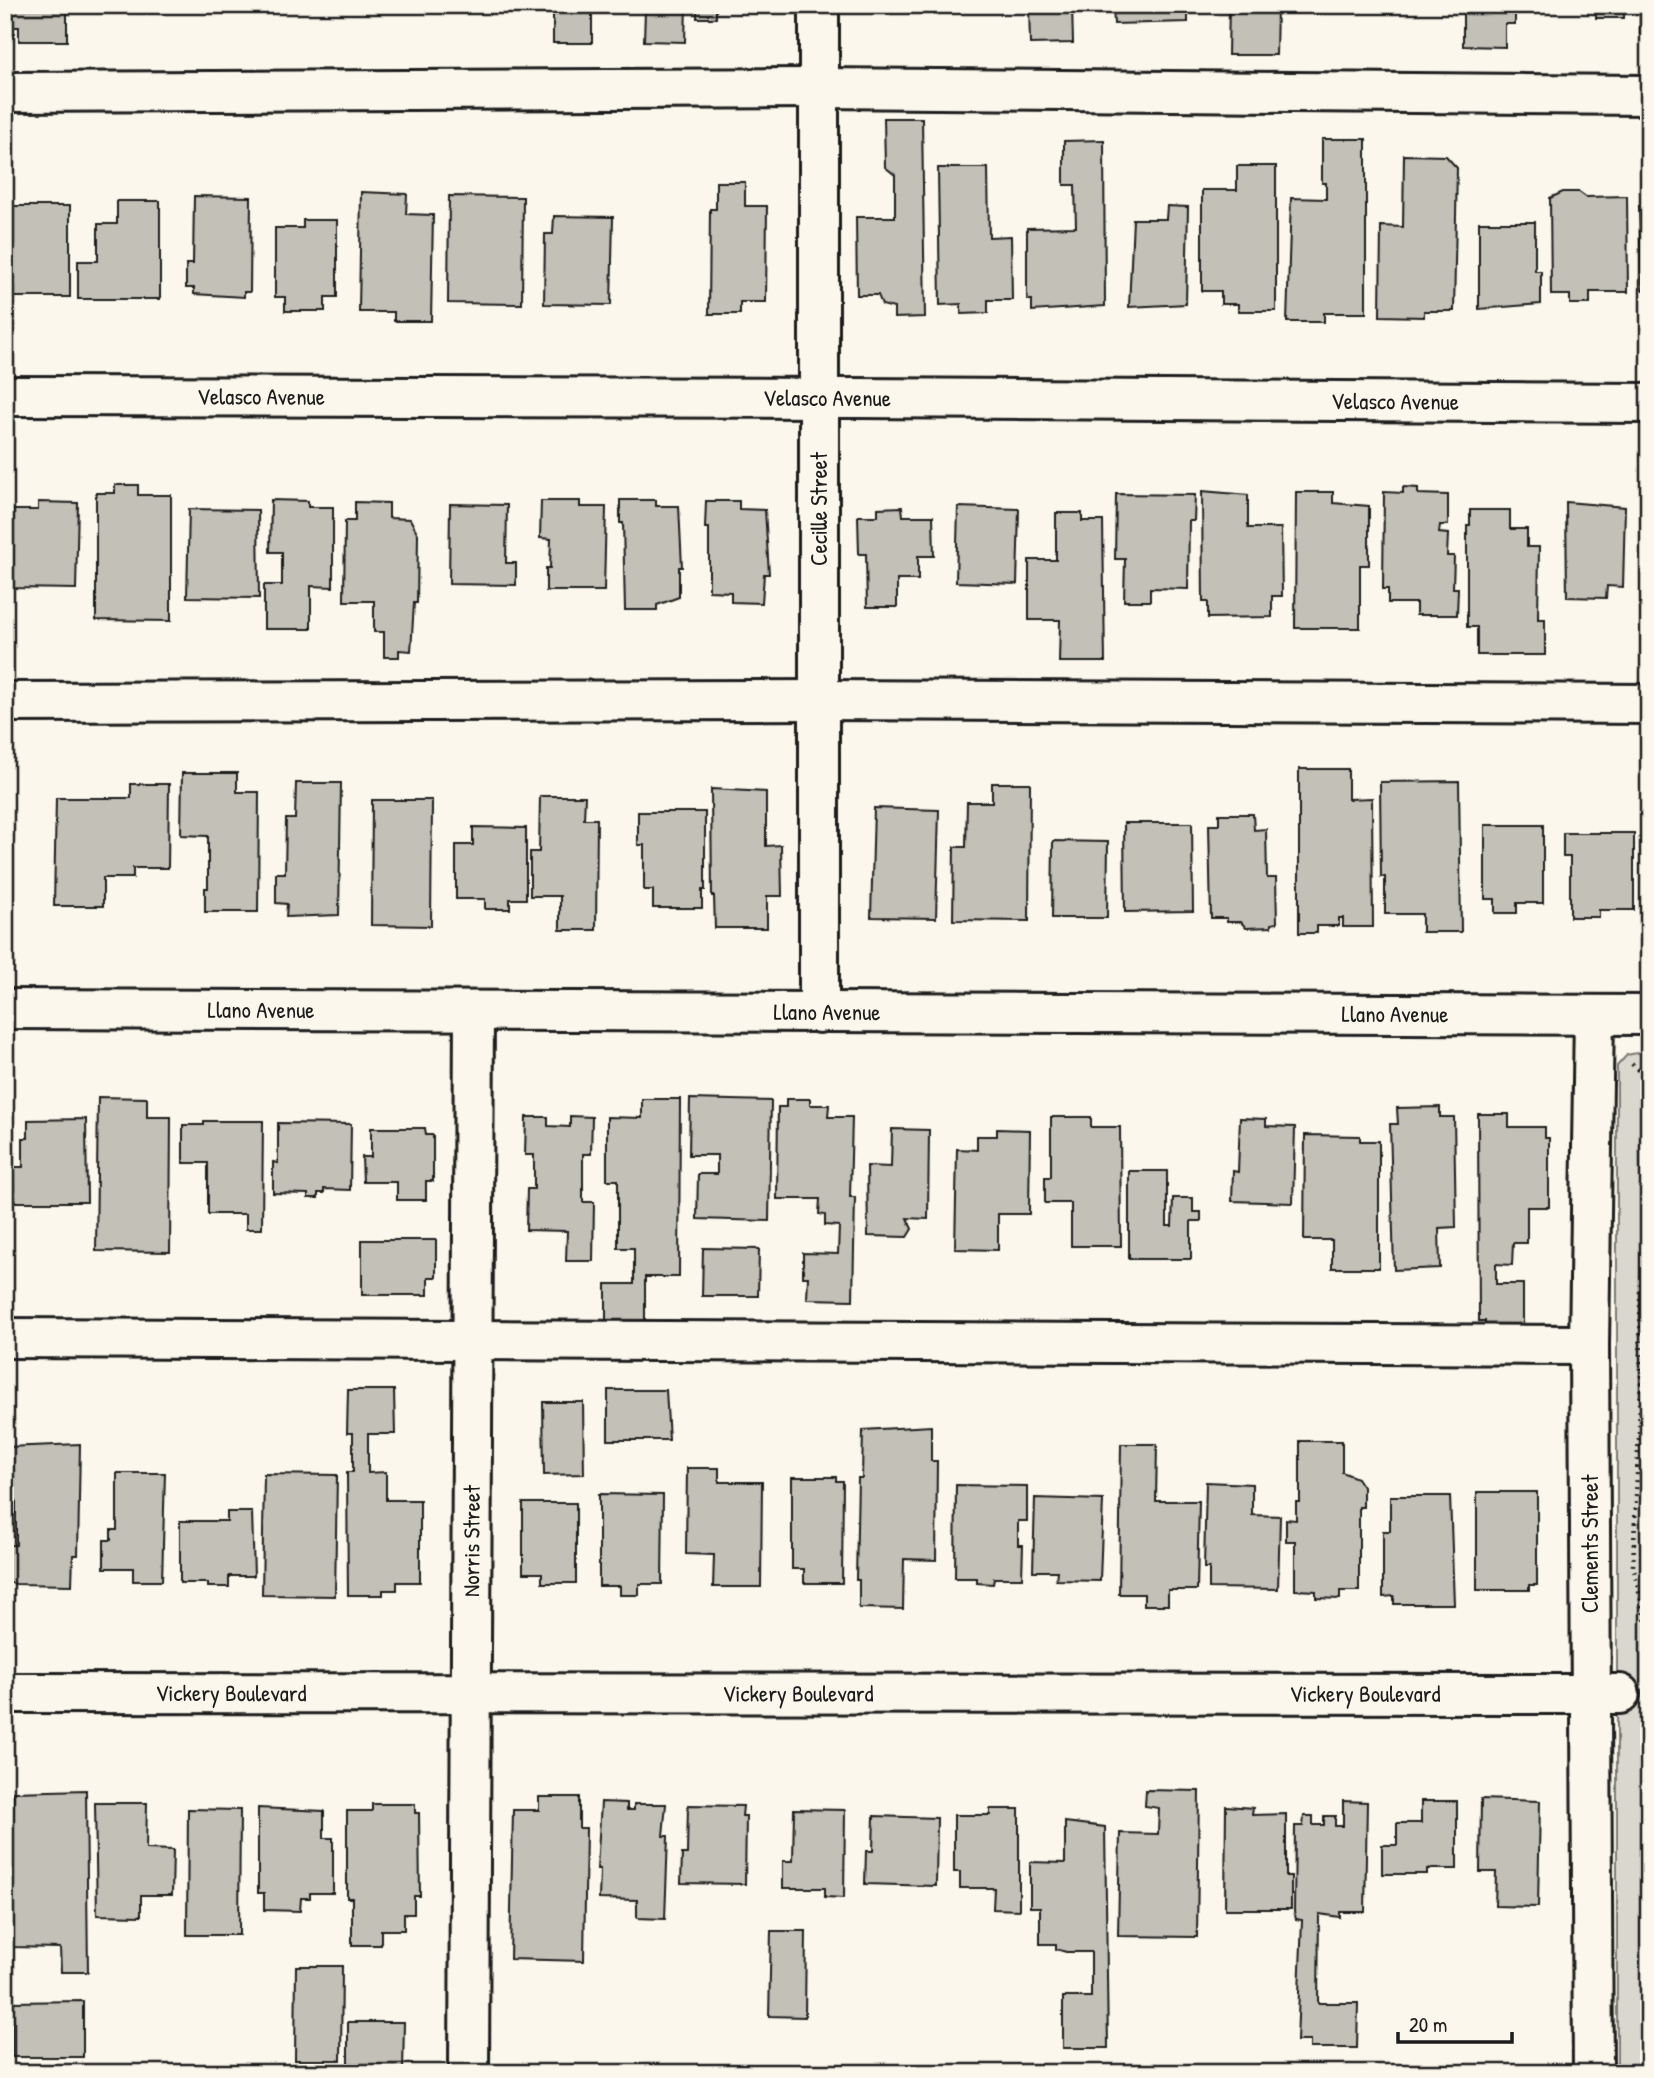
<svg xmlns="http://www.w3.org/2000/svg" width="1654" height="2078" font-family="'Patrick Hand',sans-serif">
<rect width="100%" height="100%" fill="#fbf7ec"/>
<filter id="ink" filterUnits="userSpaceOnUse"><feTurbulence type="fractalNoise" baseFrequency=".0143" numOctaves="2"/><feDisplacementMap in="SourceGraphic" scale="14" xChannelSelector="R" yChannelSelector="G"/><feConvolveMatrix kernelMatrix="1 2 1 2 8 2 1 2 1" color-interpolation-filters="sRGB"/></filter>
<g filter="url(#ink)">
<path fill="#dad7ce" stroke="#7b7a75" stroke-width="2" d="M1642 1052H1649V2073H1617V1066L1627 1055Z"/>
<g fill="#c3c0b8" stroke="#1c1c1c" stroke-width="2">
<path d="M5 5H67V41H19V27H5Z"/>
<rect x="553" y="5" width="39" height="38"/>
<path d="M612 5H686L685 42 644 41 645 10 612 9Z"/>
<path d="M692 5H732V7H716V18H697V7H692Z"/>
<path d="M1029 5H1072L1073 43 1030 44Z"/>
<path d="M1113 5H1188V22L1114 24Z"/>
<path d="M1229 5H1277L1276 55H1228Z"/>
<path d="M1463 5 1515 6V24H1505V47L1463 46Z"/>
<rect x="1596" y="5" width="28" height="13"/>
<rect x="1640" y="5" width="9" height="29"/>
<path d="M884 118H922L925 317 894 318V308L882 305 878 295H857L856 217H895V175L885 167Z"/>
<path d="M1322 139H1366V313H1324V322H1287L1291 198 1326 199V183H1322Z"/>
<path d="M1104 140 1105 306 1032 311V300H1027V228L1076 227 1075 185H1064V141Z"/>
<path d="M1404 155 1446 156 1457 168 1454 311H1424V317L1380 316 1381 226 1403 227Z"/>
<path d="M1237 166H1276V311H1238V304H1221V291H1202V190H1237Z"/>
<path d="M938 168H988L989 237 1011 236 1012 300H988V313L961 314V304L940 305Z"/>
<path d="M716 182H745V206H767L766 302H740V314H709L710 209H716Z"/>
<path d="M361 192 407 194 406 214 433 215 431 321H394V312H359Z"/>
<path d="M1563 192H1579L1586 197 1627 196 1628 292H1590V304H1570V295H1551L1550 198Z"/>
<path d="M194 196 251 197 250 292H244V297L194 294V288H186V264H193Z"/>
<path d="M449 196 523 197 522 304 448 303Z"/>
<path d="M117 201H160V299H78V261H98V224H117Z"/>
<rect x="5" y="206" width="65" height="91"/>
<path d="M1167 206 1188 207 1186 304 1129 307 1133 219H1166Z"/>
<path d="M1639 206H1649V290H1642Z"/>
<path d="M554 216 613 217 611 305 544 304 545 234H553Z"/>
<path d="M303 220H337V297H325V311H285V297H275V228H303Z"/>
<path d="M1479 222H1535V271H1541V304L1479 309Z"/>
<path d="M115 485H138V495H171V621L96 620V493H115Z"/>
<path d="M1403 487 1418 488V494L1448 495V525H1440L1439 533 1448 534 1447 556H1454L1453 588H1458L1457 615H1416V603H1388V589H1383L1384 492 1403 493Z"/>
<path d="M1202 491 1248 495V528H1281L1282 596H1272V617L1208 618V602H1203Z"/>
<path d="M1296 492H1333V503L1369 506V565H1360V628H1295Z"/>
<path d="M1116 494 1195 495 1194 521H1189L1188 589 1150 588V601H1124L1125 559H1115Z"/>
<path d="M271 500 308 501V507H333V587L311 586V629H264V585H282V552H270Z"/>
<path d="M620 500H656V506H679L682 567H679V597L657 605V610H625L623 523H620Z"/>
<path d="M541 501H580V507H606L604 591H546V568H550L551 539 540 538Z"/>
<path d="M706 501H739V509L765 510 769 574H764L762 603 731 602V592L709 591V528H705Z"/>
<path d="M38 502 78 503 76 589 11 588 12 510H38Z"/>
<path d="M355 502 389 503V518L410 519 418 534 417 603H414L411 651 399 650V657H384V632H374V601H344L345 521H355Z"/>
<path d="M1566 502 1625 507 1623 587 1607 586 1606 598 1567 597Z"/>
<path d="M450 504 507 505 506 563H516V585L449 584Z"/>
<path d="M902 507 903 516H933L934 556H918V580H897V607H867L866 554H859L858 516H878V508Z"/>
<path d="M958 507 1019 509 1017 584 956 582Z"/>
<path d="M189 509 258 510 259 598 187 597Z"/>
<path d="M1470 510H1510V529H1527V547H1539L1538 619H1545V655H1477V627H1467V525H1470Z"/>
<path d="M1056 513H1082V521H1103L1105 662H1059L1060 620H1029V560H1056Z"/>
<path d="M1299 769H1348V799L1372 798 1373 927H1343V918H1339V926H1317V933H1299Z"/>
<path d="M182 773H237V792H259L258 912H205V888H208V836L181 835Z"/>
<path d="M1459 781 1461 932H1422V914H1385V877H1381L1380 782Z"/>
<path d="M296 783H341L339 915 286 917 287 904 276 903V873H285L286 819H295Z"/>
<path d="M992 783H1030L1029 921 953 920 954 847H966L967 802H992Z"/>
<path d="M131 784H169L168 868H133V878H103V906H54L56 798H131Z"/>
<path d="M711 789 766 792V846L781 845 782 896H767V928H715L714 896H712Z"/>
<path d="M540 796H585L584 819H597L596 930H560V896H530V852H539Z"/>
<path d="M372 800H432L431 926 371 925Z"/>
<path d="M874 808 939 810 936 918 871 917Z"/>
<path d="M638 812H705V890H702V908H653V890H644V845H638Z"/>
<path d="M1219 814H1253L1254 830 1266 829 1267 878H1276L1277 923 1271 924V927L1246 928 1241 922H1227V918H1211L1209 825H1219Z"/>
<path d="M1124 823H1192L1193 911 1125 912Z"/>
<path d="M1485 825H1543V903H1517V913H1495V899H1485Z"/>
<path d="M473 827 526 828V899H510V909H485V899H456V845H473Z"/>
<path d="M1563 833H1634V910H1599V917H1570V857H1563Z"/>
<path d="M1053 841 1108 842 1107 918H1052Z"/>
<path d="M98 1097 147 1098V1117H171L170 1252 96 1251Z"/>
<path d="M642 1099H680L679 1277H645V1320H606V1284H634V1248H618V1180H607V1117L642 1118Z"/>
<path d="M690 1099 771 1101 769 1221 697 1219 698 1174H717V1155H689Z"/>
<path d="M786 1099H810V1105H829L828 1117H852L850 1197H855L853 1300 807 1299 808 1277H803V1253L838 1254 839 1226 825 1225V1215L819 1214 820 1199H777L778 1107H786Z"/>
<path d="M1440 1107V1117H1454L1456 1227 1439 1228 1440 1268 1394 1270 1390 1124H1398L1397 1108Z"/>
<path d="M1478 1114H1509V1127H1545V1138H1549V1207H1527V1243H1513L1512 1265 1496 1264V1284H1523V1331L1485 1330V1321H1479Z"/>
<path d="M570 1116 592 1117 591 1154H583V1202H594L593 1261H566L567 1231 526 1230 527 1189H534V1155H525L526 1117H548V1126L570 1127Z"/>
<path d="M1051 1117H1091V1127H1120L1121 1246H1071V1203H1045V1177H1051Z"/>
<path d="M1240 1118 1266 1119V1126L1295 1127 1293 1203 1232 1201 1233 1171 1238 1172Z"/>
<path d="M86 1119 87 1202H14L13 1167H23V1138H28V1120Z"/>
<path d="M204 1121H263L262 1229H246V1214H208V1163H183V1125H204Z"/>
<path d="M278 1123 351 1124 350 1190 324 1189V1193H318V1198H308V1194L273 1193V1162L278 1163Z"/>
<path d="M371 1128H425L426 1135H433V1181H426V1200H397V1182H363L362 1157H371Z"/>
<path d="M892 1129 929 1130 928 1219 907 1218 912 1229 907 1237 868 1236 867 1166 891 1167Z"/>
<path d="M997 1129 1030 1130 1029 1214H998V1250L955 1249 957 1149 977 1150V1136H997Z"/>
<path d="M1305 1135 1360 1136V1141H1379V1268H1332V1240H1304Z"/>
<path d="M1129 1171H1167V1226H1172L1173 1198H1193V1212H1201V1221H1191V1259H1129Z"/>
<path d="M362 1240H436V1277H428V1295H362Z"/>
<path d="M703 1248 759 1249 758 1296H702Z"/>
<path d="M348 1390H394L395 1434H368V1473L386 1472V1500H420V1582H397V1590H383V1595H348L347 1472H353V1433H347Z"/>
<path d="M608 1390H666L669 1440H608Z"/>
<path d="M543 1402H583L584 1474 544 1475Z"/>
<path d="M931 1426V1461H937L936 1560 904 1559 903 1609 859 1608V1580H856L858 1478H862L863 1430Z"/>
<path d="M1300 1441H1342V1472L1357 1478 1363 1487V1507H1359V1591H1340V1599L1316 1598V1591L1295 1590V1541H1286V1519L1296 1520V1502H1300Z"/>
<path d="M80 1444 78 1555H73L72 1585 16 1584 5 1582V1545H16V1500L6 1499V1447Z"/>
<path d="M1121 1444H1157L1156 1501H1199L1197 1590H1168V1605H1144V1594H1119Z"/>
<path d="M687 1468H719V1482H762L761 1587H713L714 1555 686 1554Z"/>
<path d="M117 1473H165L162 1581H133V1568H104V1540H111V1530H117Z"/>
<path d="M264 1474 337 1475 335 1596 262 1595Z"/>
<path d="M792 1477H836V1481H843L842 1583H804V1569H792Z"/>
<path d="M1206 1482 1252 1484V1515L1280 1516 1278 1589 1209 1588V1568H1204Z"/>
<path d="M956 1485 1027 1486V1521H1018V1545H1023L1022 1578H994L993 1584 977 1583V1578H955Z"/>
<path d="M1477 1492H1537V1585H1529V1590H1477Z"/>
<path d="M599 1494 663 1495 662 1584H639V1595H620V1586H599Z"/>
<path d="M1390 1496H1450L1454 1604H1394V1596L1383 1597V1531H1390Z"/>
<path d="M1035 1498 1103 1500 1100 1581 1056 1580 1057 1571H1033Z"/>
<path d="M523 1503H576V1583H542V1573H523Z"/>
<path d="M227 1512H252L254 1576H229V1587H208V1583H180V1521H227Z"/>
<path d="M86 1790 88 1972H61L60 1948 12 1947 13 1792Z"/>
<path d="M1146 1790 1199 1791 1197 1937 1118 1936 1120 1833 1158 1834 1159 1808 1145 1806Z"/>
<path d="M539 1797H579V1828H586L584 1961 510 1959 513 1810H539Z"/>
<path d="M1481 1799 1540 1801 1538 1907 1495 1906 1496 1872H1480Z"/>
<path d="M1343 1801 1367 1802 1365 1912H1340V1917L1319 1914 1318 2003H1358L1357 2048H1310V2041H1297L1302 1920 1296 1919 1294 1911 1295 1826H1303L1304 1816H1313V1825H1324V1816H1335V1826H1343Z"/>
<path d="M1421 1801H1457V1869H1427V1874H1382V1845H1397V1823H1421Z"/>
<path d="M601 1802 627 1803V1810H634V1804H666L663 1836H668L665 1919 637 1918V1900L599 1899 600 1869H597Z"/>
<path d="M95 1803H147L146 1849 173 1850 172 1895H141V1916L97 1915Z"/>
<path d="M372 1804H415V1813H419L420 1896H414V1914H404V1930H381V1945H352V1898H347V1811H372Z"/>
<path d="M688 1805 743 1806 742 1816H746L745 1884 681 1883 682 1854H687Z"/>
<path d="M1226 1806 1253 1808 1252 1815 1286 1814V1876H1291V1909H1225Z"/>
<path d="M258 1808 324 1811V1838H333V1893H310V1898H301L300 1911 264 1910V1893H258Z"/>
<path d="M188 1809 240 1810 239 1935H187Z"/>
<path d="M794 1809 845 1810 844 1898 825 1897V1888H783V1861H793Z"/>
<path d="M990 1809H1019V1910L993 1909 994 1888H960V1872H954V1815H990Z"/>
<path d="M874 1816 937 1818 936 1886 865 1884 866 1851H873Z"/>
<path d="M1065 1822 1105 1827 1108 2048H1063V1997H1091V1952H1066L1056 1949V1944H1040V1907H1030V1862L1065 1863Z"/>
<path d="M771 1931H806L805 2017 769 2016Z"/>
<path d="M296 1966H342L341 2060H295Z"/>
<path d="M83 2001V2057H12V2002Z"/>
<path d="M348 2022H404L403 2073H348Z"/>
</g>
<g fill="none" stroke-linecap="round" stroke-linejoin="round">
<g stroke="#1c1c1c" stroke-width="44">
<g id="minor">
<path d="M819 5V1013"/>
<path d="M5 92 819 88 1649 95"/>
<path id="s1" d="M5 396 855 398 1649 403"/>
<path d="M5 702 819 700 1649 704"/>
<path id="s2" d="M5 1009 1649 1015"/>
<path d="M5 1338 1589 1345"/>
<path id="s3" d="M5 1693 1620 1694"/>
<path id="s4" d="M469 2073 474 1011"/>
<path d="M1593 2073 1589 1345 1594 1015"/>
</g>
</g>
<g stroke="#1c1c1c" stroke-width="4.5" stroke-dasharray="2 5" stroke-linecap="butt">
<path d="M1632 1064 1649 1081"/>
<path d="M1649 1243 1640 1290 1641 1383 1633 1566 1649 1636"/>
</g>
<use href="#minor" stroke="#fbf7ec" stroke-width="38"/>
</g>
</g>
<g text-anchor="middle" stroke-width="7" stroke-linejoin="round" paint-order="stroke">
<g font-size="23" fill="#1c1c1c" stroke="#fbf7ec">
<text dy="8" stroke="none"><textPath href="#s1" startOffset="256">Velasco Avenue</textPath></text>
<text dy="8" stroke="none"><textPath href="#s1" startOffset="822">Velasco Avenue</textPath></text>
<text dy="8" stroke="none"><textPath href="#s1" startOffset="1390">Velasco Avenue</textPath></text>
<text transform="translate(819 509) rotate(-90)" y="8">Cecille Street</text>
<text dy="8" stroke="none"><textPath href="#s2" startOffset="256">Llano Avenue</textPath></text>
<text dy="8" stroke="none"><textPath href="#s2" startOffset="822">Llano Avenue</textPath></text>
<text dy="8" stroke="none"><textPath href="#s2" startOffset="1390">Llano Avenue</textPath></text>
<text dy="8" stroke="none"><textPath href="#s4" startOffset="532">Norris Street</textPath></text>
<text transform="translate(1590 1544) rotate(-90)" y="8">Clements Street</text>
<text dy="8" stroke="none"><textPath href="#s3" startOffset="226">Vickery Boulevard</textPath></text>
<text dy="8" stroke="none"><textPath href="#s3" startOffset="793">Vickery Boulevard</textPath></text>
<text dy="8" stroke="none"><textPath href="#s3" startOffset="1360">Vickery Boulevard</textPath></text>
</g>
</g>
<rect width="1654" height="2078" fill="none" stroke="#fbf7ec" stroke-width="28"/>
<rect x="14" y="14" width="1626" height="2050" fill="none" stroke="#1c1c1c" stroke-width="2.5" filter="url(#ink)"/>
<path d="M1398 2032v10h114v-10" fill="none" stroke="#1c1c1c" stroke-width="3.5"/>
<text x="1409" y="2032" font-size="21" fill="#1c1c1c" stroke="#fbf7ec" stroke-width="5" paint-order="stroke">20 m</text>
</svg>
